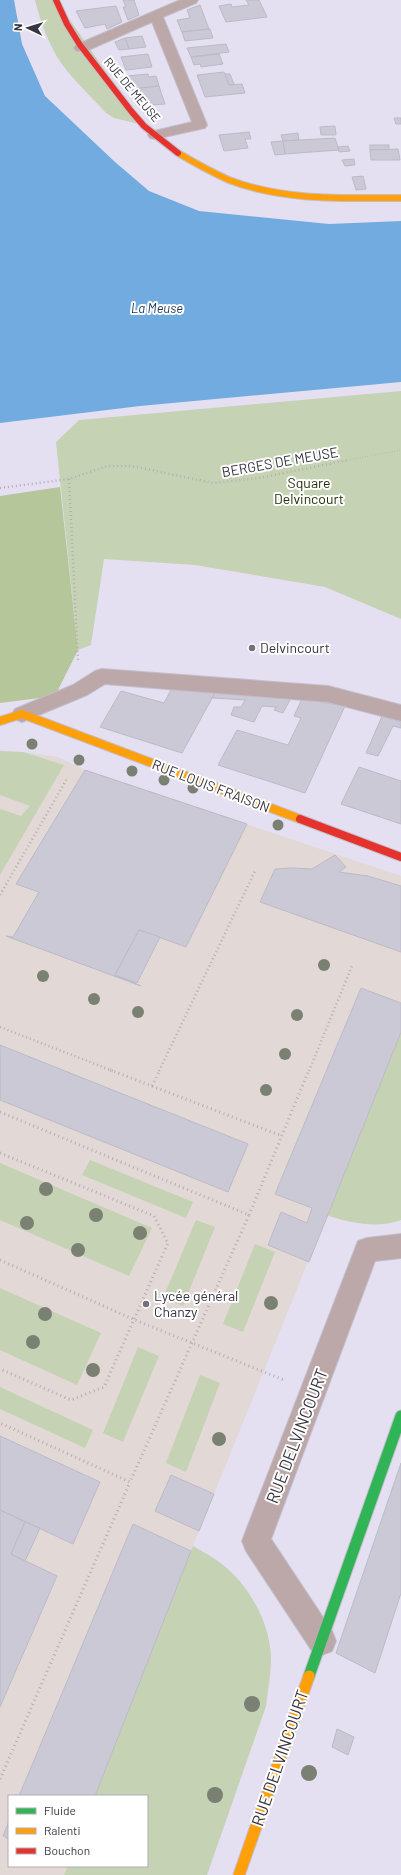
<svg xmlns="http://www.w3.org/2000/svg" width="401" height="1875" font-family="Barlow,sans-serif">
<rect width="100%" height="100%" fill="#e4e0f1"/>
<path fill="#e2d8d6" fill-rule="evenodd" d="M0 751 23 752 58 757 85 770 401 876V1220L370 1224 342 1220 327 1215 193 1546 213 1558 231 1572 246 1590 259 1612 267 1633 271 1655 270 1678 266 1706 207 1875H0ZM9 1796H147V1866H9Z"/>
<g fill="#c5d3b4">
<path d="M35 0H56L143 125 114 118 105 112C91 96 74 81 61 63 49 45 40 21 35 0Z"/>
<path d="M401 391V619L325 587 195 565 104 559 91 645 78 650 56 442 79 420Z"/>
<path d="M0 751 23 752 64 765 0 875V809L21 816 30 806 0 795Z"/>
<path d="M401 1032V1220C377 1229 350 1223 327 1215Z"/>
<path d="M90 1160 193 1202 186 1218 82 1175Z"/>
<path d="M0 1163 152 1228 129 1276 0 1220Z"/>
<path d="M196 1220 215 1227 183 1306 163 1298Z"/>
<path d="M255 1244 275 1252 243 1332 223 1324Z"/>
<path d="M0 1288 101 1333 77 1385 0 1350Z"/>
<path d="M138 1347 159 1356 123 1442 103 1433Z"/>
<path d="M200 1375 220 1383 186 1472 166 1463Z"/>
<path d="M0 1387 93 1430 85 1448 0 1409Z"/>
<path d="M193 1546C207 1554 220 1561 231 1572 253 1593 270 1626 271 1657 271 1673 268 1689 266 1706L207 1875H64L68 1866H147V1796H95Z"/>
</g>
<path fill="#b5c69b" d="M60 487 78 650 55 696 0 703V496Z"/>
<path fill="#72abdf" d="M0 0H14L22 44 45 96 115 162 149 191 199 211 329 224 401 221V382L140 406 0 423Z"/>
<g fill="#ccc9d7" stroke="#bcbac7">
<path d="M123 0H134L139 15 128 20 123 7H126Z"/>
<path d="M246 0H259L267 17 226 22 219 6 231 4 232 7 249 5Z"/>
<path d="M200 5 209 29 182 32 177 20 190 18 187 10Z"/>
<path d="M116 6 122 22 107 29 105 24 85 28 76 11Z"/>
<path d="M210 29 213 38 185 41 182 32Z"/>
<path d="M142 36 146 47 129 49 125 38Z"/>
<path d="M125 38 129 49 119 50 115 42Z"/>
<path d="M226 44 229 52 191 57 187 48Z"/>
<path d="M148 54 152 67 126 70 121 57Z"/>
<path d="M219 54 223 64 201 67 200 64 194 65 191 57Z"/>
<path d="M224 72 230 85 242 84 245 93 205 97 197 75Z"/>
<path d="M148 74 149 77 156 76 159 86 132 89 127 76Z"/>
<path d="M225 74H230L234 84 229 85Z"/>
<path d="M159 86 165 104 138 106 132 89Z"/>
<path d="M394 118H401V124H396Z"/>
<path d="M335 126 336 135H321L320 127Z"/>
<path d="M249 132 251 139H245L248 148 224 151 219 135Z"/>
<path d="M298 133 299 140 283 141 281 135Z"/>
<path d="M335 138 339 150 285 154 283 141Z"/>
<path d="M283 141 285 154 275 155 271 142Z"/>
<rect x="370" y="145" width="19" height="5"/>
<path d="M348 146 350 151 339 152 338 147Z"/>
<path d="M398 149 400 160H371L370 150Z"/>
<path d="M354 159 355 165 345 166 342 160Z"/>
<path d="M363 176 366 189 356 190 352 177Z"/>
<path d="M172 688 216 691 182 753 100 727 121 691 164 703Z"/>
<path d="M216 691 291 698 283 713 274 710 276 707 262 706 254 722 231 715 234 707H241L245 700 212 698Z"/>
<path d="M302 699 345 706 305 793 218 765 237 730 288 745 301 718 294 716Z"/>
<path d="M383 714 401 719V728L393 726 378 756 366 753Z"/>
<path d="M359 767 401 781V824L341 804Z"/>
<path d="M85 770 247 824 186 947 139 930 115 975 141 986 6 936 13 937 39 892 16 884Z"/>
<path d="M335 855 346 867 339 872 368 876 401 886V952L260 902 275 869 292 868 312 869Z"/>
<path d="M139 930 160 937 137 983 115 975Z"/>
<path d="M361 988 401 1003V1032L309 1262 268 1245 281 1212 307 1223 312 1208 275 1194Z"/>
<path d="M0 1045 248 1144 228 1192 0 1100Z"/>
<path d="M0 1436 100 1482 73 1544 0 1510Z"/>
<path d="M401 1463V1593L375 1673 336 1653Z"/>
<path d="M171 1475 214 1494 199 1531 155 1511Z"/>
<path d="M0 1510 25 1522 11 1554 57 1576 0 1707Z"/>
<path d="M25 1522 40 1528 25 1561 11 1554Z"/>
<path d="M133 1524 191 1551 95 1796H19Z"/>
<path d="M337 1729 354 1737 348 1755 332 1747Z"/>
<path d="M9 1821V1839L3 1836Z"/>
</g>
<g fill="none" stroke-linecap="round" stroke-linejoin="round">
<g stroke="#c2bfcc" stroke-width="2">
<g id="street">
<path d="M180 0H198L196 3 163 17 207 125 205 128 155 139 150 138 148 135 150 132 192 122 152 22 86 51H76L74 48 76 45Z"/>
<path d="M102 669 328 686 401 705V721L328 702 105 684 87 695 29 719 22 722 15 719 12 714 15 709 73 685 95 671Z"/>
<path d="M401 1234V1258L375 1261 271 1539 332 1631 336 1641 332 1651 322 1655 312 1651 246 1551 242 1541 358 1241 367 1238Z"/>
</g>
</g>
<g stroke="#c2bfcc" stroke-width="13">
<path id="fast" d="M309 1676 401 1416"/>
</g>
<g stroke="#c2bfcc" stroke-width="8">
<path id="slow-far2" d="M178 153C195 163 211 172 229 180 283 201 344 198 401 198"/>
</g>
<g stroke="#c2bfcc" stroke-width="10">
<path id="slow-far1" d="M0 721 22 714 300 819"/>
</g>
<g stroke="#c2bfcc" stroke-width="13">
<path id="slow" d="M239 1875 309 1676"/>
</g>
<g stroke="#c2bfcc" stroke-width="8">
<path id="jam-far1" d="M56 0 67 24 80 45 131 111 144 126 178 153"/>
</g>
<g stroke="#c2bfcc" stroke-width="10">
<path id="jam" d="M300 819 401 857"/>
</g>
<path stroke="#baacb0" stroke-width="1.5" stroke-dasharray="0.5 2" stroke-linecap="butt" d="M343 461 401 450"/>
<g stroke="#baacb0" stroke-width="2.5" stroke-dasharray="1 3" stroke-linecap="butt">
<path d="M69 479 78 660"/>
<path d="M0 488 69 479 107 466H132L213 483 259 478 348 460"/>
<path d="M0 895 68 777"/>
<path d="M0 1027 113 1071"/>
<path d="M159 1071 256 869"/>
<path d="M309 1071 352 966"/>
</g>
<g stroke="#baacb0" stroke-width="3" stroke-dasharray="1 3.5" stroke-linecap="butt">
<path d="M110 1070 282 1136"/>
<path d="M152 1086 160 1070"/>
<path d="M0 1112 249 1215 130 1482 0 1423"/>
<path d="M0 1153 154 1216 168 1243 104 1387 71 1400 0 1369"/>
<path d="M249 1215 309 1070"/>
<path d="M0 1260 135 1320 284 1380"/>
<path d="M0 1779 130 1482"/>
</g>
<use href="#street" fill="#bda8a9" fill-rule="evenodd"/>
<use href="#fast" stroke="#30b455" stroke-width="11"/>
<use href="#slow-far2" stroke="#ff9f0a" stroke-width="6"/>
<use href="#slow-far1" stroke="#ff9f0a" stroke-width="8"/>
<use href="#slow" stroke="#ff9f0a" stroke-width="11"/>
<use href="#jam-far1" stroke="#e5322d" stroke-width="6"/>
<use href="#jam" stroke="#e5322d" stroke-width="8"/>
</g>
<g fill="#7a8072">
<circle cx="32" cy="744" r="5.5"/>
<circle cx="79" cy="760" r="5.5"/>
<circle cx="132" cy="771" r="5.5"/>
<circle cx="164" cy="780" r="5.5"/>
<circle cx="193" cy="788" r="5.5"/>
<circle cx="278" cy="825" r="5.5"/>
<circle cx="324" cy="965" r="6"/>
<circle cx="43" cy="976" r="6"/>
<circle cx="94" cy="999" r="6"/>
<circle cx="138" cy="1012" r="6"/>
<circle cx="297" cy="1015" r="6"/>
<circle cx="285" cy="1054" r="6"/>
<circle cx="266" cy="1090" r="6"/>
<circle cx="46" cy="1189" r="7"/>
<circle cx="96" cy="1215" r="7"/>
<circle cx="27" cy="1223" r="7"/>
<circle cx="140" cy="1233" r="7"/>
<circle cx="78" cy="1250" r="7"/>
<circle cx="271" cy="1303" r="7"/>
<circle cx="45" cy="1314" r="7"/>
<circle cx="33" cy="1342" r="7"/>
<circle cx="93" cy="1370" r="7"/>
<circle cx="219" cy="1439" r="7"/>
<circle cx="252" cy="1704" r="8"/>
<circle cx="309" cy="1773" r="8"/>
<circle cx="215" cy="1795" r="8"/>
</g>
<g fill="#74707e" stroke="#fff" stroke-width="1.5">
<circle cx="252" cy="648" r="4"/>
<circle cx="146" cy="1304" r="4"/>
</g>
<g text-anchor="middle" stroke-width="4" stroke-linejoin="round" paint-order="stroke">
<g font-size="12" fill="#373440" stroke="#fff">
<text transform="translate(132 90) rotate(50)" y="4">RUE DE MEUSE</text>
</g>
<g font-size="13" font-style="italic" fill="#173955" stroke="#fff">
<text x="157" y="313">La Meuse</text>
</g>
<g font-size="14" fill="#373440" stroke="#fff">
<text transform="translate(280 462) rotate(-10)" y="5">BERGES DE MEUSE</text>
<text transform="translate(211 786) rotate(21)" y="5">RUE LOUIS FRAISON</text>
</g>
<g font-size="14" fill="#23310a" stroke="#fff">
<text x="309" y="488">Square<tspan x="309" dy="16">Delvincourt</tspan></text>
</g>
<g font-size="14" fill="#373440" stroke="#fff" text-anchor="start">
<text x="260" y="653">Delvincourt</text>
<text x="154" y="1301">Lycée général<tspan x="154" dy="16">Chanzy</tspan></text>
</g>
<g font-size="17" fill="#373440" stroke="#fff">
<text transform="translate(297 1436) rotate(-69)" y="6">RUE DELVINCOURT</text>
<text transform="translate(280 1758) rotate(-71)" y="6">RUE DELVINCOURT</text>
</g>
</g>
<rect x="8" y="1795" width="140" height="72" fill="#ffffff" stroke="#afaeb3"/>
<rect x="16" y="1808" width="20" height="6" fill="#30b455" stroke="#afaeb3"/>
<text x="44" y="1815" font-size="12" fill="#373440">Fluide</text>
<rect x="16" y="1828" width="20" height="6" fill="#ff9f0a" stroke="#afaeb3"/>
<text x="44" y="1835" font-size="12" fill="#373440">Ralenti</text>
<rect x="16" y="1848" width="20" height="6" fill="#e5322d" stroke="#afaeb3"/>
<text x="44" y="1855" font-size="12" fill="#373440">Bouchon</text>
<g transform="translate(28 28) rotate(274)" stroke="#ffffff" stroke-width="3" paint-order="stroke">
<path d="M0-3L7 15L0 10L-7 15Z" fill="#373440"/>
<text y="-6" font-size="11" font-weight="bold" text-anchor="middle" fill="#373440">N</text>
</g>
</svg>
